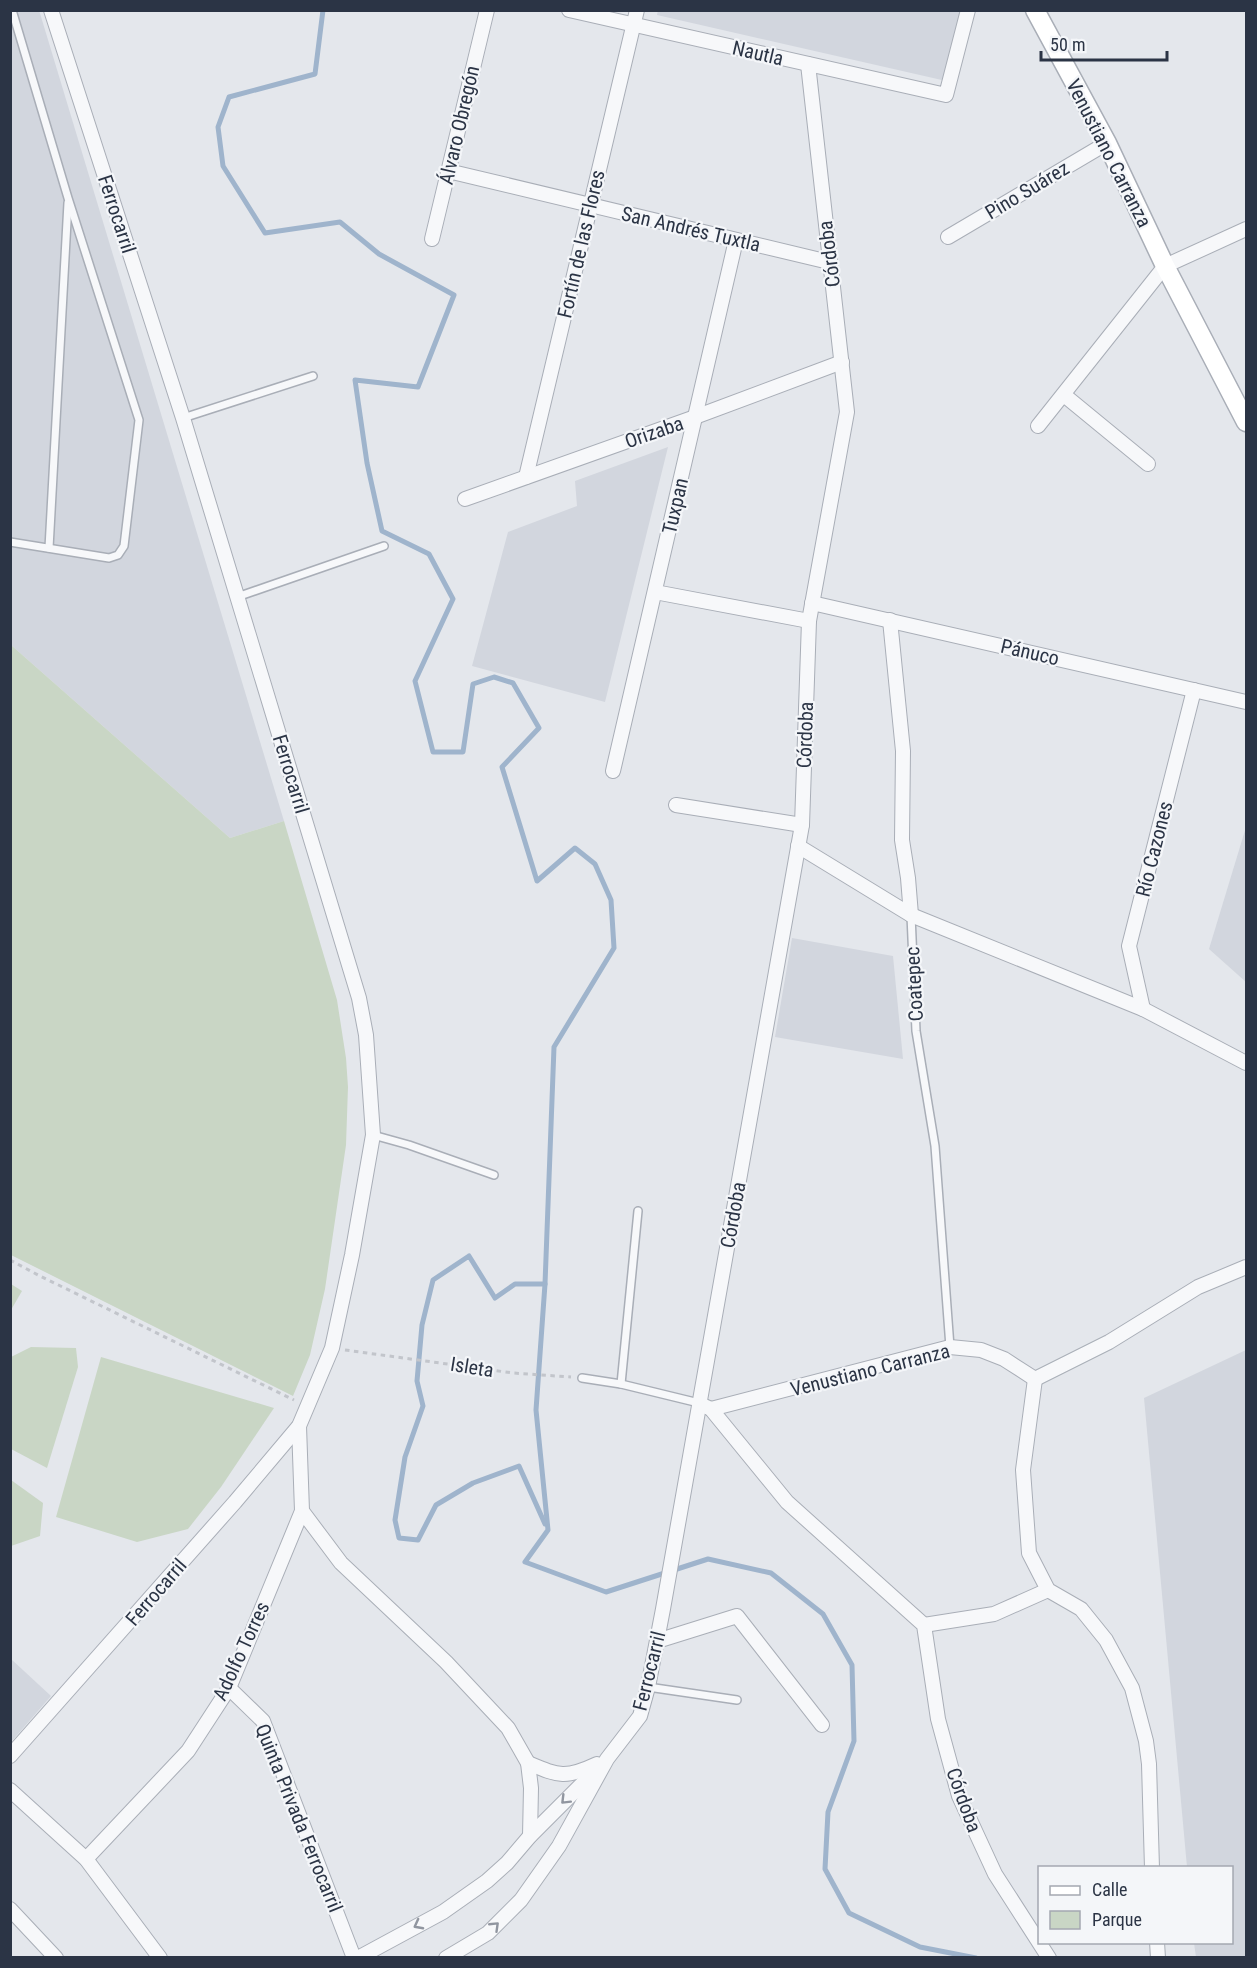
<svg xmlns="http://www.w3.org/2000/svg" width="1257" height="1968" font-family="'Roboto Condensed',sans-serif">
<rect width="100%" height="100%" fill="#e4e7ec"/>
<g fill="#d2d6de">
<path d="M39 10 284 821 230 838 11 645 10 11Z"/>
<path d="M658 10 974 11 955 83 657 15Z"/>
<path d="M668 447 605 702 472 666 508 532 577 506 575 481Z"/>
<path d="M1246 827V982L1209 949Z"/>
<path d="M792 938 893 956 903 1059 775 1037Z"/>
<path d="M1246 1350V1957H1196L1194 1943 1232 1942V1868L1187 1867 1144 1398Z"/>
<path d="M11 1659 51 1696 11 1742Z"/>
</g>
<g fill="#c9d6c5">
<path d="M11 645 230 838 284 821 337 1000 346 1058 348 1087 346 1145 325 1289 310 1355 293 1396 11 1255Z"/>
<path d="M11 1284 22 1291 11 1310Z"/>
<path d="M31 1347 76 1348 78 1367 47 1468 11 1449V1357Z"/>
<path d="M101 1357 274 1408 221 1487 188 1529 137 1542 56 1517Z"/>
<path d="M11 1480 43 1503 40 1536 11 1546Z"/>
</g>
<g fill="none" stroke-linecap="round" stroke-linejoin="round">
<g stroke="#9fb4cc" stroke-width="5">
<path d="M323 10 315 74 229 97 218 127 223 166 265 233 340 222 379 254 454 295 418 387 355 380 367 463 382 531 429 554 453 599 415 681 433 752H463L473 684 494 677 513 683 539 728 502 767 537 881 575 848 595 864 611 900 614 948 554 1047 545 1284 536 1410 548 1530 525 1562 606 1592 708 1559 771 1573 823 1614 852 1665 854 1741 828 1812 825 1869 849 1913 920 1947 976 1958"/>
<path d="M545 1284H515L495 1298 469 1256 433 1280 422 1325 417 1381 423 1406 405 1457 395 1520 399 1538 418 1540 436 1505 473 1483 519 1466 545 1524"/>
</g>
<g stroke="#a9aeb7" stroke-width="10">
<g id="lane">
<path d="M183 418 313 376"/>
<path d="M10 542 109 558 118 555 124 546 139 420 68 198 12 10"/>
<path d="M49 548 68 203"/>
<path d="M237 597 384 546"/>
<path d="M911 915 916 1031 935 1146 950 1347"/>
<path d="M373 1135 409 1145 494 1175"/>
<path d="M582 1378 621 1384 699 1403"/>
<path d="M621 1384 638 1211"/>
<path d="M648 1687 737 1700"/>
</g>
</g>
<g stroke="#a9aeb7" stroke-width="16">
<g id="street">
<path d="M569 10 946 95 968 10"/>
<path d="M448 171 829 262"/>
<path d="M948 237 1107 143"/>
<path d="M432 239 487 10"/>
<path d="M1064 395 1148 464"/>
<path d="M1038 426 1165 266 1246 229"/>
<path d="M526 477 637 10"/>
<path d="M465 499 695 417 842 362"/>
<path d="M655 592 809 621"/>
<path d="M812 603 1246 702"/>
<path d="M890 620 903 751 902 840 908 878 911 915"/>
<path d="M613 771 736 240"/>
<path d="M676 805 802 825"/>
<path d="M798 846 911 915 1143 1009 1246 1063"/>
<path d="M1143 1009 1129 946 1194 690"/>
<path d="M1035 1379 1023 1470 1029 1553 1048 1590 1081 1609 1106 1640 1132 1688 1146 1741 1149 1764 1152 1868"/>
<path d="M700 1404 711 1409 787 1502 924 1625 938 1719 959 1796 995 1874 1049 1958"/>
<path d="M711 1409 950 1347 981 1350 1004 1359 1035 1379 1109 1342 1198 1287 1246 1267"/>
<path d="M299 1426 302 1511 341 1563 446 1662 508 1728 528 1763 531 1788 530 1836"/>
<path d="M924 1625 994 1614 1048 1590"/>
<path d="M657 1641 737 1616 822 1725"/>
<path d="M229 1688 263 1721 354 1958"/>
<path d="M10 1756 235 1502 299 1426 332 1348 352 1255 373 1135 366 1035 359 998 183 418 51 10"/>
<path d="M528 1763C559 1776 565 1779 597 1764"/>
<path d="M10 1790 86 1859 160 1958"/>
<path d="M86 1859 188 1751 229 1688 302 1511"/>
<path d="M10 1909 56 1958"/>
<path d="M1157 1942 1158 1958"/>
<path d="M358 1958 443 1912 487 1881 507 1863 530 1836 597 1769"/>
<path d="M446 1958 488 1933 521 1900 559 1846 607 1759 640 1716 648 1687 663 1609 802 825 809 621 847 412 808 64"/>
</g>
</g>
<g stroke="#a9aeb7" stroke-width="21">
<path id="secondary" d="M1035 10 1107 143 1165 266 1246 422"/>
</g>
<g stroke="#c2c5cb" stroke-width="3" stroke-dasharray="4.5 4.5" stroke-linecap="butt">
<path d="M10 1260 40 1276 294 1400"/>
<path d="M345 1350 513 1373 571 1377"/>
</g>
<use href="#lane" stroke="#f7f8fa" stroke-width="7"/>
<use href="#street" stroke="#f7f8fa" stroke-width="14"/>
<use href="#secondary" stroke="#fff" stroke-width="18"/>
</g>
<defs><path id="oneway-chevron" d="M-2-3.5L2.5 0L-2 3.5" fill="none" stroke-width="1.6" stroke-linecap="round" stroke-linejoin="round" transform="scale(1.5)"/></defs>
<g stroke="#9196a0">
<use href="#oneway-chevron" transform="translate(565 1800) rotate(135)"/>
<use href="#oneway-chevron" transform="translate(418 1925) rotate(152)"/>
<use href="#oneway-chevron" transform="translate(495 1926) rotate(-44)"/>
</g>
<g text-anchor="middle" stroke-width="4.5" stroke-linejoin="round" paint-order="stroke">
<g font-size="20" fill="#2b3445" stroke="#f4f6f9">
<text transform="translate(758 53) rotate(13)" y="7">Nautla</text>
<text transform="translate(459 125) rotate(-77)" y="7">Álvaro Obregón</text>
<text transform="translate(1109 153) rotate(63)" y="7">Venustiano Carranza</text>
<text transform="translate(1027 190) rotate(-31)" y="7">Pino Suárez</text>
<text transform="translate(117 214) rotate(72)" y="7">Ferrocarril</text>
<text transform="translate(691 229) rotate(13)" y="7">San Andrés Tuxtla</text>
<text transform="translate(581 244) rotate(-77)" y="7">Fortín de las Flores</text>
<text transform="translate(829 254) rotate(-97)" y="7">Córdoba</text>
<text transform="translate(654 432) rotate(-19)" y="7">Orizaba</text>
<text transform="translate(675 506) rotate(-77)" y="7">Tuxpan</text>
<text transform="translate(1030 652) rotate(13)" y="7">Pánuco</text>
<text transform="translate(805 735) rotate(-88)" y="7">Córdoba</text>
<text transform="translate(291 774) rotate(73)" y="7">Ferrocarril</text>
<text transform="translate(1154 849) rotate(-76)" y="7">Río Cazones</text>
<text transform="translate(914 984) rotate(-93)" y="7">Coatepec</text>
<text transform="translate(733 1215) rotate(-80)" y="7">Córdoba</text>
<text transform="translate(472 1367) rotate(9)" y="7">Isleta</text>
<text transform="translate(870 1370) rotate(-14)" y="7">Venustiano Carranza</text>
<text transform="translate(156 1592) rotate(-49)" y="7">Ferrocarril</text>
<text transform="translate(241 1651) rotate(-65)" y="7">Adolfo Torres</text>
<text transform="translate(649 1671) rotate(-76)" y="7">Ferrocarril</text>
<text transform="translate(964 1800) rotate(70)" y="7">Córdoba</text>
<text transform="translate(299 1818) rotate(68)" y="7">Quinta Privada Ferrocarril</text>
</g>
</g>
<rect width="1257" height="1968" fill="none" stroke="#2b3445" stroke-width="24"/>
<rect x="1038" y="1866" width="195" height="78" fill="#f4f6f9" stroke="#a4a8b1" stroke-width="1.5"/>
<rect x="1050" y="1886" width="30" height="9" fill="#ffffff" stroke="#a4a8b1" stroke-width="1.5"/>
<text x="1092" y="1896" font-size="18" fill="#2b3445">Calle</text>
<rect x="1050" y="1911" width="30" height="18" fill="#c9d6c5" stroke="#a4a8b1" stroke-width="1.5"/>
<text x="1092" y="1926" font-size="18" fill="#2b3445">Parque</text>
<path d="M1041 51v9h126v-9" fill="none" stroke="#2b3445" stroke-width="3"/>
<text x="1050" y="51" font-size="18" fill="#2b3445" stroke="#f4f6f9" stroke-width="4.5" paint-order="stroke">50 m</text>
</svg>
